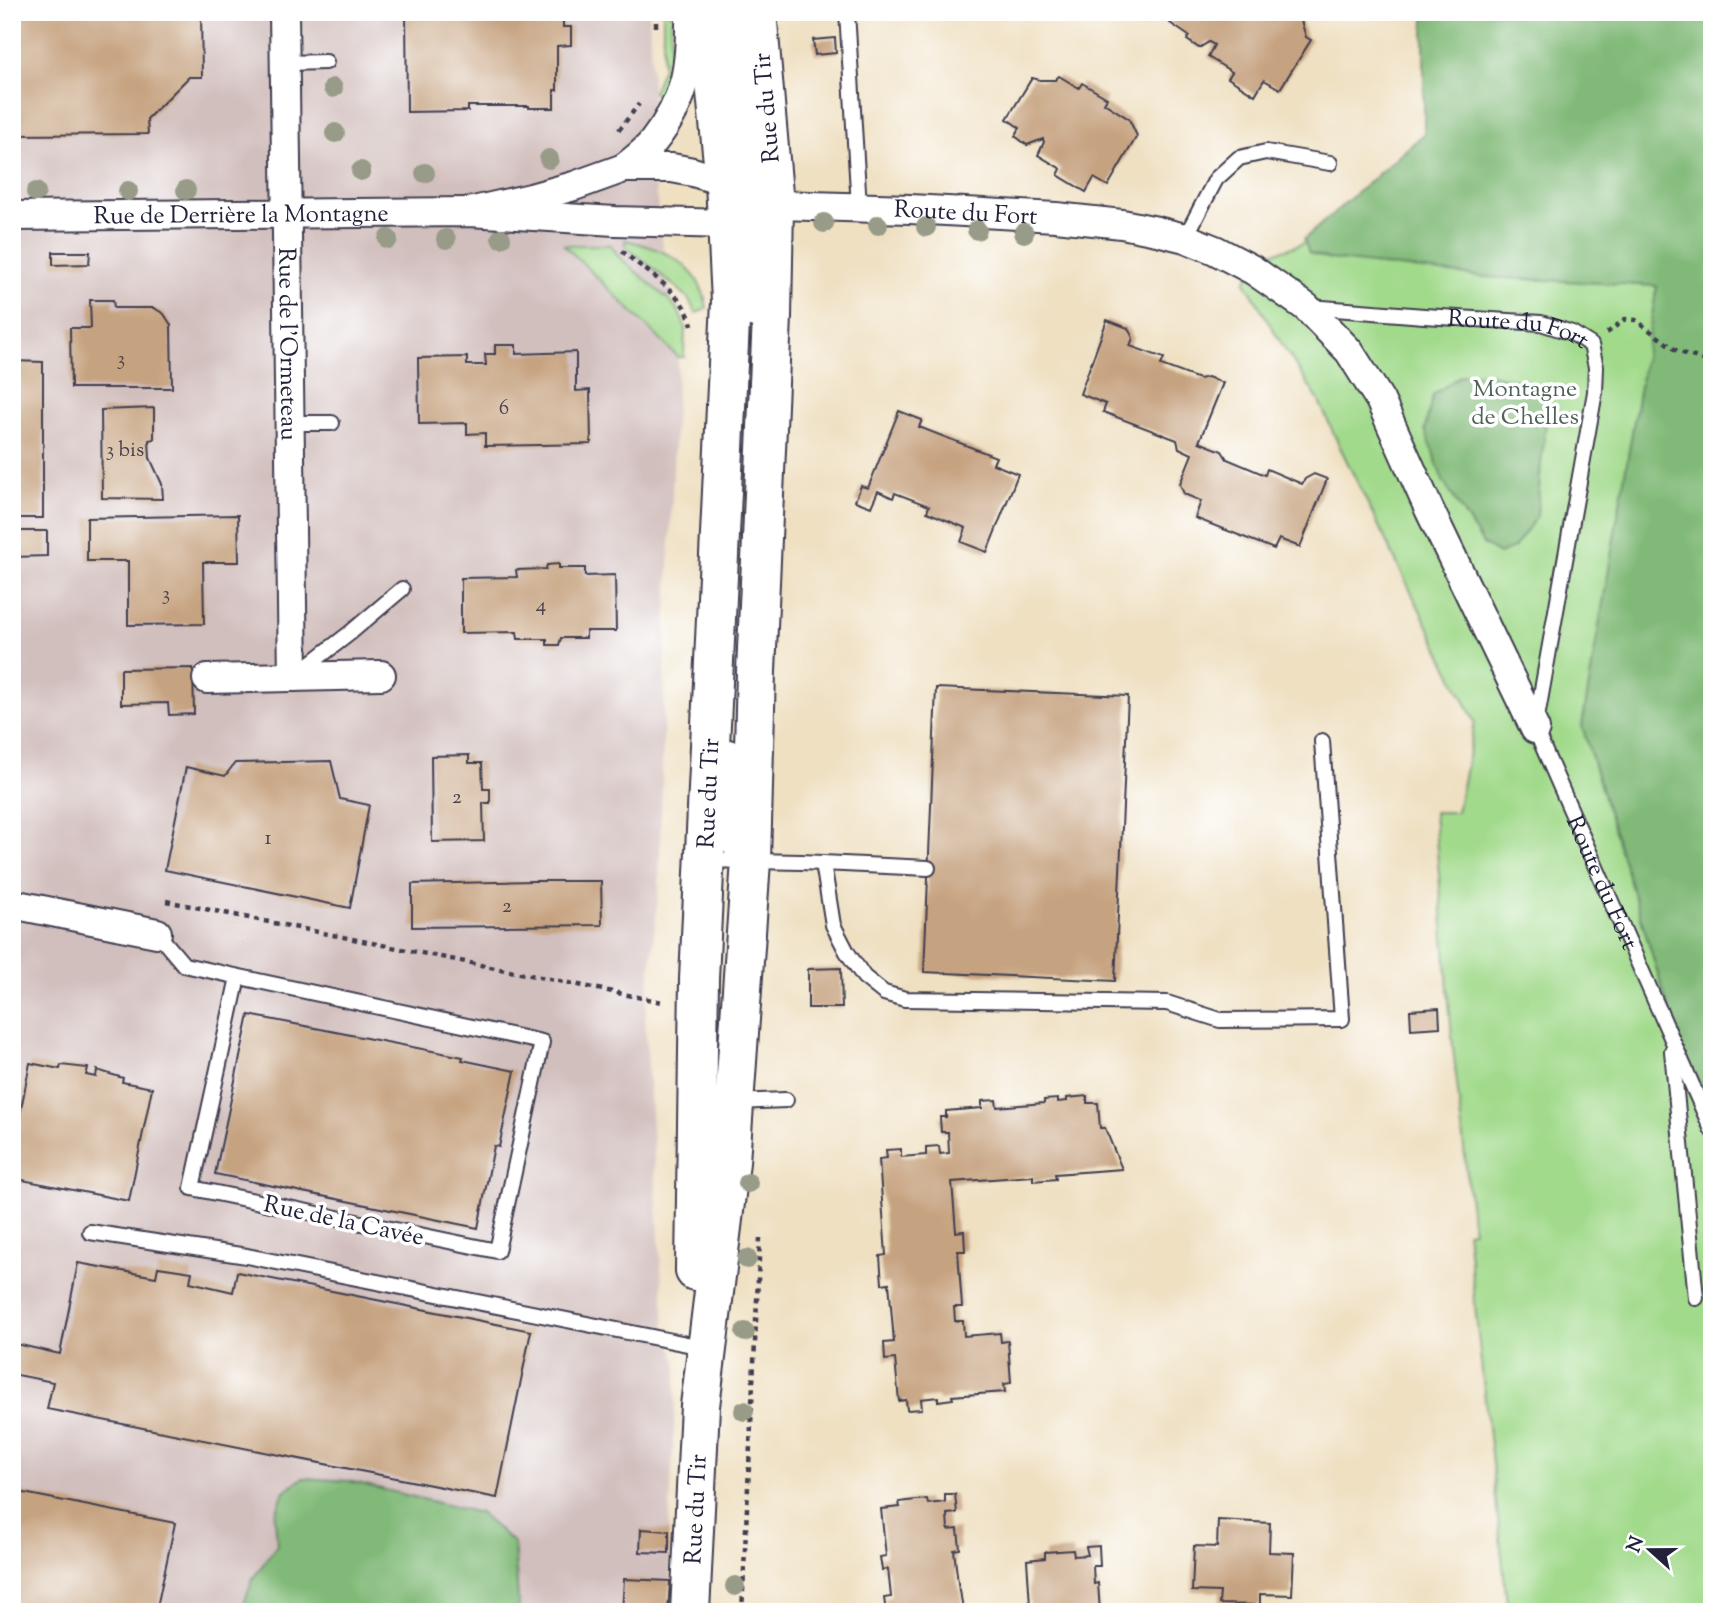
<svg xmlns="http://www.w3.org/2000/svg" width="1724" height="1624" font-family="'Sorts Mill Goudy',serif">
<rect width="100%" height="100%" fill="#fff"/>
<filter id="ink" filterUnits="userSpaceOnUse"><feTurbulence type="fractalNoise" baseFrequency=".0143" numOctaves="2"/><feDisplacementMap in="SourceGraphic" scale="14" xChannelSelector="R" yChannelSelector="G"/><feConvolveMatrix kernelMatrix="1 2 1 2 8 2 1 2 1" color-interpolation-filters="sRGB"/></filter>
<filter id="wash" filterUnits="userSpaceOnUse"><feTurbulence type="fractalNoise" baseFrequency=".00686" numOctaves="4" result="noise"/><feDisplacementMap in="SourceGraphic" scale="28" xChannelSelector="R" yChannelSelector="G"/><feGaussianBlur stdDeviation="1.57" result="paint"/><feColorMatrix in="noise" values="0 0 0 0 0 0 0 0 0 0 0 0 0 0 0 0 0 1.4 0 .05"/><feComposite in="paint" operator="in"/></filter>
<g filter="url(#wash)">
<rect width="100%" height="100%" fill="#efe0c2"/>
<path fill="#d1bfbd" d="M12 12H649L656 194 678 357 666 632 659 886 645 1020 665 1328 677 1364 669 1531 670 1581 668 1612H12Z"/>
<g fill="#a2da8c" stroke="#627e64" stroke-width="2">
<path d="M663 12H671C672 48 671 63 658 97L653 92 663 67Z"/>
<path d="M1389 214 1712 218V1612H1508L1467 1232 1473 1231 1452 1038 1434 812H1457L1475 722 1339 445 1319 401 1283 346 1245 282 1261 255 1283 250Z"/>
<path d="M625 240C664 249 700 263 707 308L696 313 688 298 683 293 628 248 625 244Z"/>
<path d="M564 245H611L619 257 669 300 678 310 685 326 684 357H678Z"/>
</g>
<g fill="#81ba78" stroke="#526e5a" stroke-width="2">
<path d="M1424 12H1712V1150L1582 726 1657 286 1484 277 1329 259 1309 253 1304 239 1424 134Z"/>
<path d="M1488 373 1530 384 1550 393 1541 464 1537 516 1514 548 1499 554 1483 544 1443 481 1425 429 1433 395 1461 375Z"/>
<path d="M303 1478 349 1481 479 1513 514 1543 519 1612H241L252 1580 277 1545 275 1516 284 1491Z"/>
</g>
<g id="blocks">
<g fill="#c6a380">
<path d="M12 12H201L202 77H189L147 119 148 134 12 135Z"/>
<path d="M406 12H563V27H571V45L557 46V90H554V108H529V106H468V111L407 112Z"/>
<path d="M1177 12H1296L1299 14 1306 37 1311 40 1280 89 1264 80 1255 95 1228 78 1232 72 1208 57 1214 45 1209 42 1199 48 1187 40 1189 36 1170 23Z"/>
<path d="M835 38 836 53 815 55 813 40Z"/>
<path d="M1059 76 1079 88 1082 83 1107 98 1104 103 1129 119 1137 136 1108 186 1094 178 1086 192 1058 175 1061 169 1038 155 1044 142 1043 139 1027 145 1015 136 1020 128 1007 119 1032 78 1040 80H1055Z"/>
<path d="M53 252H90L89 264 53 265Z"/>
<path d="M90 300H113L114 308H154L164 314 171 325 172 388H71L70 328H91Z"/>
<path d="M1107 320 1128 328 1133 338 1130 346 1164 358 1161 365 1199 379 1208 377 1223 383 1199 442 1222 451 1227 459 1265 475 1267 469 1302 484 1305 479 1314 474 1327 479 1300 547 1279 539 1274 549 1195 518 1201 501 1184 494 1180 484 1192 454 1179 448 1177 440 1103 412 1106 404 1080 394Z"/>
<path d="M495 345H516V354L576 352V391L590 390 591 444 485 446V433L467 434V423L419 424 418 358 467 357V365H486L485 354H495Z"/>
<path d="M12 361 43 362V518H12Z"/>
<path d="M154 408V439L149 440 150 458 162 484 163 499 102 498 101 410Z"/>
<path d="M899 411 922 420 919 427 996 457 993 464 1018 474 987 552 961 542 966 528 927 512 929 506 895 493 893 498 878 491 871 507 855 501 861 486 868 488Z"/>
<path d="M238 515 239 562H203L204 624 128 625V561H87V518Z"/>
<path d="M12 531H47V556L12 557Z"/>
<path d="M559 564V568H585V576L615 575 616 631H586V638H561L559 645H547V639H518L517 632 461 633V578L517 577 516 570 546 569 547 565Z"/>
<path d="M193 668 194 714 169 715 168 703 121 704V669Z"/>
<path d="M936 688 1128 696 1115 981 924 972Z"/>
<path d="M469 755V763H482L483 789H490V803H483L484 841 432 842 431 756Z"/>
<path d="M331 761 340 799 369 805 350 908 165 870 186 767 225 776 235 763Z"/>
<path d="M534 881H601L602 925 412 927V884Z"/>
<path d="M841 968 842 1008H808V969Z"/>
<path d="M1439 1008 1440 1027 1411 1029 1410 1010Z"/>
<path d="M249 1015 463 1057 462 1060 515 1071 499 1147 494 1146 478 1228 215 1174Z"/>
<path d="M30 1063 60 1069 61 1065 88 1068 86 1075 96 1077 97 1070 123 1078 122 1082 152 1088 129 1201 12 1178V1155Z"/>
<path d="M1087 1096V1103H1098L1100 1128H1105L1122 1169 1055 1174 1056 1179 1033 1181V1176L952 1182 956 1232 964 1231 965 1251H958L962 1307H954L955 1321H963L964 1336 1000 1333 1001 1342 1008 1341 1011 1383 1004 1384 1005 1392 952 1396 953 1399 938 1401V1397L921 1399 922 1409 907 1410 906 1400 899 1401 895 1359 885 1360 884 1343 894 1342 889 1283 882 1284 880 1256 886 1255 879 1159 887 1158 886 1150 901 1149V1157L926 1155V1147L939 1146 940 1154 949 1153 948 1132H941L940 1117H946V1111L982 1108V1101L996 1100 997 1107 1044 1103V1100L1058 1099V1102L1067 1101V1098Z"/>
<path d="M78 1263 156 1277 158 1267 192 1272 190 1282 233 1292 237 1272 531 1331 497 1498 47 1409 53 1382 12 1374V1343L60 1354Z"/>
<path d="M14 1491 175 1523 156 1612H20L12 1610V1499Z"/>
<path d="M945 1494H955L957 1513 947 1514 948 1530 958 1529 960 1549 954 1550 959 1591 960 1590 963 1610H960V1612H886L884 1598 891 1597 888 1569 882 1570 880 1557 886 1556 881 1509 900 1507 899 1502 907 1501 927 1499 928 1504 945 1502Z"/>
<path d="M1218 1520 1270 1523 1269 1552 1294 1553 1292 1595 1260 1594V1605L1219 1604 1220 1592 1192 1591 1194 1546 1217 1547Z"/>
<path d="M641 1529 669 1531V1553L640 1552Z"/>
<path d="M1099 1546 1100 1566H1093L1094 1584 1098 1583 1100 1612H1024L1023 1606 1030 1605 1027 1560 1045 1558V1552L1073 1550 1074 1556 1088 1555 1086 1547Z"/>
<path d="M624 1579 670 1581 668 1612H622Z"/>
</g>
</g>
</g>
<g filter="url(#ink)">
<use href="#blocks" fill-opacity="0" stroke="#413e4f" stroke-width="2"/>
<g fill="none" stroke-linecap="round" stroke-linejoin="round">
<g stroke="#413e4f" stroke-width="18">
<g id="lane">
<path d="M847 12 859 207"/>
<path d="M285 63 326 62"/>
<path d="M1185 238 1216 179 1239 158 1266 152 1330 163"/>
<path id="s1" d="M1310 307 1424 316 1541 323 1572 333 1591 345 1596 367 1595 392 1535 729 1712 1130"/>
<path d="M290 423H332"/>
<path d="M297 674 350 633 402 589"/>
<path d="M705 860 801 862 928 868"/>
<path d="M823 863 833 925 847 952 864 977 884 993 905 999 1167 1003 1220 1020 1342 1019 1322 741"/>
<path d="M157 933 184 965 542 1042 497 1251 192 1188 238 977"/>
<path d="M1672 1051 1696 1298"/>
<path d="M737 1102 786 1100"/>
<path d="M90 1232 247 1256 697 1346"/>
</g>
</g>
<g stroke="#413e4f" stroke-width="32">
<g id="street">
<path id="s2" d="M284 12 293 677"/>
<path d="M731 12 755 299V313"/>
<path d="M624 168C634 160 645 152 653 142 687 99 691 65 690 12"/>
<path id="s3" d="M469 212 531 198 574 186 624 168H672L693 172 725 182 748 204 910 209 1056 217 1122 224 1157 231 1185 238 1215 250 1253 270 1306 307 1349 351 1380 400 1429 509 1535 729"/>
<path id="s4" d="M12 216 469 212 615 221 728 224 739 213"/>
<path d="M207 679 381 675"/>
<path d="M728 754 727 834 751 861"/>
<path d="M12 904 157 933"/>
</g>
</g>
<g stroke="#413e4f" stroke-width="42">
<g id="secondary">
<path id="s5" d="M695 1271 699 979 731 301 725 182 708 12"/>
<path id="s6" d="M690 1612 700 1406 730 1162 751 861 756 671 772 317 774 205 757 12"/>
</g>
</g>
<g stroke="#413e4f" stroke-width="4.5" stroke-dasharray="5 5" stroke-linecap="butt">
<path d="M656 12V29"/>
<path d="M619 130 639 104"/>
<path d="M622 251C647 273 683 291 692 325"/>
<path d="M1607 333 1625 319 1636 320 1677 351 1712 363"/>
<path d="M166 901 662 1002"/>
<path d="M742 1612 760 1238"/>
</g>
<use href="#lane" stroke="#fff" stroke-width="14"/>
<use href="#street" stroke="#fff" stroke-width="28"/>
<use href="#secondary" stroke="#fff" stroke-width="38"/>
</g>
<g fill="#979b87">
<circle cx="333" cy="88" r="10"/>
<circle cx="335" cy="133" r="10"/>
<circle cx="549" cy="159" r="10"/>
<circle cx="361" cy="171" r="10"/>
<circle cx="425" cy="173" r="10"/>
<circle cx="186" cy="190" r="10"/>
<circle cx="128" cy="191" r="10"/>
<circle cx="36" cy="192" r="10"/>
<circle cx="824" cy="223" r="10"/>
<circle cx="878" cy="225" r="10"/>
<circle cx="926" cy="227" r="10"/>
<circle cx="977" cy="230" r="10"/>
<circle cx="1024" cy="233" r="10"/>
<circle cx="501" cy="238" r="10"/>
<circle cx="388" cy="239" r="10"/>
<circle cx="446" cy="239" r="10"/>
<circle cx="748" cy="1183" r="10"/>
<circle cx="747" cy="1259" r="10"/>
<circle cx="745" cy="1332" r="10"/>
<circle cx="744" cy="1411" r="10"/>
<circle cx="735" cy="1586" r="10"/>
</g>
</g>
<g text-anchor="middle" stroke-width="7" stroke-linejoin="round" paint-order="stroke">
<g font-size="21" fill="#4b424c">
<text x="121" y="365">3</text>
<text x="504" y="414">6</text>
<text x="125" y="456">3 bis</text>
<text x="166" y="600">3</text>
<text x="541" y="611">4</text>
<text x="457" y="803">2</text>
<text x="268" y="844">1</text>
<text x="507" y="912">2</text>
</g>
<g font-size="24" fill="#22223b" stroke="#fff">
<text transform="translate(766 108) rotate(-95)" y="8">Rue du Tir</text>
<text dy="8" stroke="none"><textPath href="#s3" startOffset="514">Route du Fort</textPath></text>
<text dy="8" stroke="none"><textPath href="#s4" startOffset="229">Rue de Derrière la Montagne</textPath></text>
<text dy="8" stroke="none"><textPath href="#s1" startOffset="210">Route du Fort</textPath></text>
<text dy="8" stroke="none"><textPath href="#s2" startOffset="332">Rue de l'Ormeteau</textPath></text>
<text dy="8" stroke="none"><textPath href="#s5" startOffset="478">Rue du Tir</textPath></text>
<text dy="8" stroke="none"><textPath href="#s1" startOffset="844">Route du Fort</textPath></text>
<text transform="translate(344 1220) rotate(12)" y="8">Rue de la Cavée</text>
<text dy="8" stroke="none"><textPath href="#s6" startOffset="103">Rue du Tir</textPath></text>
</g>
<g font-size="24" fill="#4f6257" stroke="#fff">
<text x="1525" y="396">Montagne<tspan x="1525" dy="28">de Chelles</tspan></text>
</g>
</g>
<rect width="1724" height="1624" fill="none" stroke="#fff" stroke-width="42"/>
<g transform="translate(1650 1550) rotate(291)" stroke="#ffffff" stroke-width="5" paint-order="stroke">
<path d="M0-5L12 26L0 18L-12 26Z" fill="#22223b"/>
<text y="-10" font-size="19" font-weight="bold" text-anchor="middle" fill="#22223b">N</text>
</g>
</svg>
